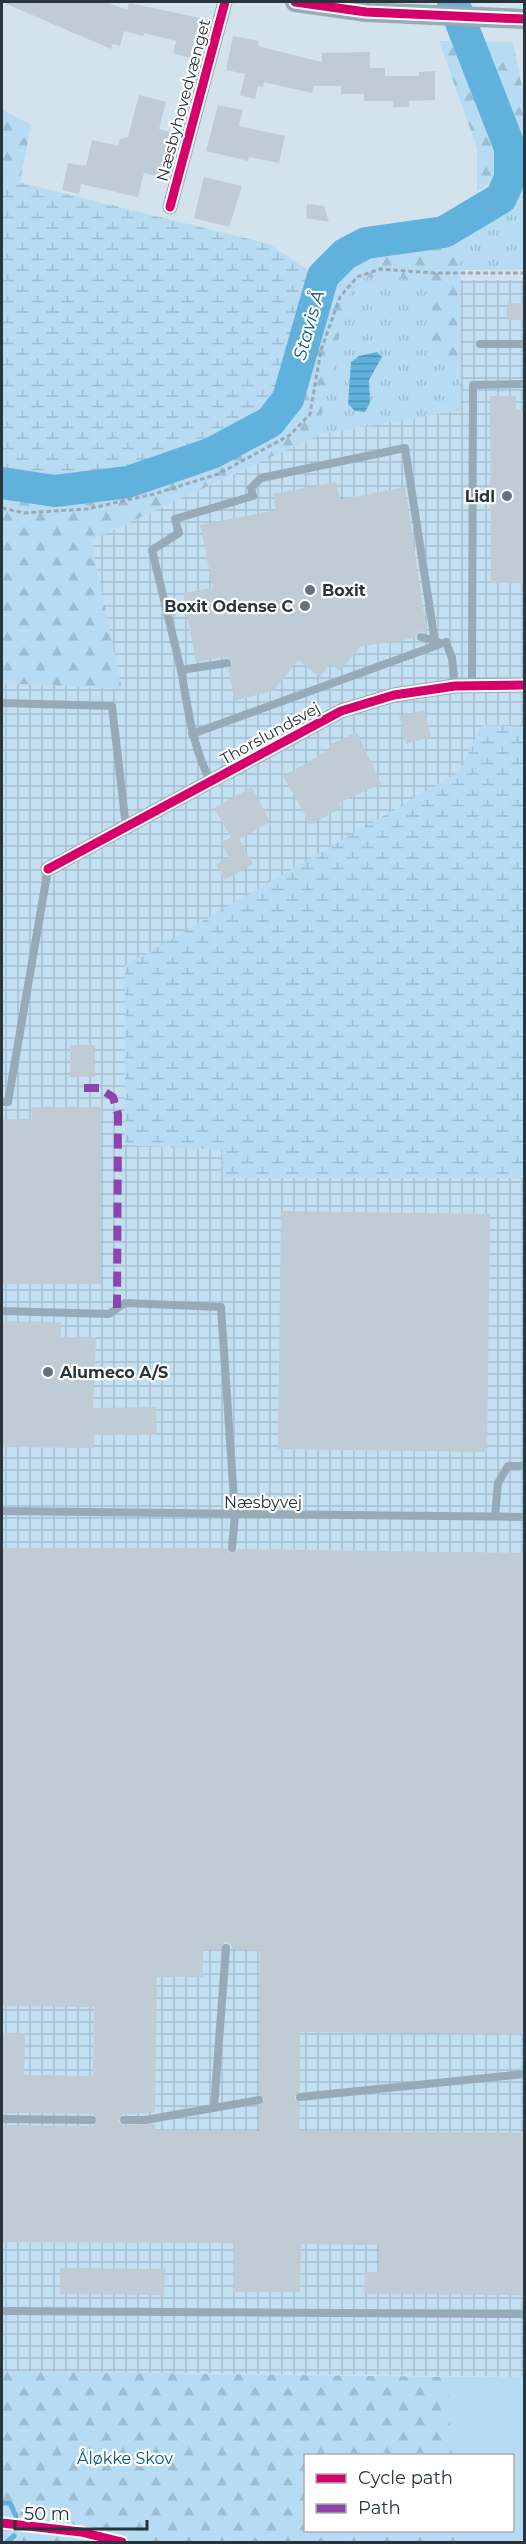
<svg xmlns="http://www.w3.org/2000/svg" width="526" height="2544" font-family="Montserrat,sans-serif">
<defs>
<pattern id="industrial-grid" width="8" height="8" patternUnits="userSpaceOnUse" patternTransform="scale(1.5)"><rect width="8" height="8" fill="#c3dff2"/><path d="M0 4h8M4 0v8" fill="none" stroke="#a8c0d0"/></pattern>
<pattern id="grass-tufts" width="24" height="20" patternUnits="userSpaceOnUse" patternTransform="scale(1.5)"><rect width="24" height="20" fill="#b7dbf2"/><path d="M3 7l-1-3M5 7V3M7 7l1-3M15 17l-1-3M17 17v-4M19 17l1-3" fill="none" stroke="#9dbdd0"/></pattern>
<pattern id="forest-firs" width="22" height="20" patternUnits="userSpaceOnUse" patternTransform="scale(1.5)"><rect width="22" height="20" fill="#b7dbf2"/><path d="M5 1l3.5 6h-7zM16 11l3.5 6h-7z" fill="#9dbdd0"/></pattern>
<pattern id="wetland-marsh" width="20" height="14" patternUnits="userSpaceOnUse" patternTransform="scale(1.5)"><rect width="20" height="14" fill="#b7dbf2"/><path d="M1 5h8M5 5V1M11 12h8M15 12V8" fill="none" stroke="#9dbdd0"/></pattern>
<pattern id="water-rules" width="6" height="5" patternUnits="userSpaceOnUse" patternTransform="scale(1.5)"><rect width="6" height="5" fill="#60b1dc"/><path d="M0 2.5h6" fill="none" stroke="#4f91b4"/></pattern>
</defs>
<rect width="100%" height="100%" fill="#d2e3ee"/>
<path fill="url(#industrial-grid)" d="M460 280H524V2377L2 2371V683L121 689 91 540 321 434 461 410Z"/>
<g fill="url(#grass-tufts)">
<path d="M514 198H524V270H460V260L449 245 490 222Z"/>
<path d="M364 277 431 279 430 343 438 362 461 374V410L321 434 322 413 345 310 351 292Z"/>
</g>
<g fill="url(#forest-firs)">
<path d="M439 41H458C468 66 508 146 500 169 496 180 486 185 477 192V148Z"/>
<path d="M477 41 513 42 524 97V198H514L522 178 521 161Z"/>
<path d="M2 109 31 125 20 182 2 178Z"/>
<path d="M449 245 460 260 461 374 438 362 430 343V280L363 277 351 292 345 310 322 413 321 434 91 540 122 689 2 683V497L37 504 83 500 210 465 281 434 298 413 315 335 327 297 345 263 354 256 370 250 430 249Z"/>
<path d="M2 2371 448 2377 452 2455 306 2456V2530L455 2531 456 2542H2Z"/>
</g>
<g fill="url(#wetland-marsh)">
<path d="M2 178 269 244 317 276C309 297 299 318 292 339 287 356 288 377 280 392 260 430 138 471 97 476 64 479 34 476 2 471Z"/>
<path d="M482 725 524 727V1178H223L222 1150 125 1145V966L459 772Z"/>
</g>
<path fill="#b7dbf2" d="M448 2377H524V2542H456L455 2531 512 2530V2456L452 2455Z"/>
<path fill="url(#water-rules)" d="M377 352 382 357 369 380 370 403 365 412 355 411 348 404 351 362 359 356Z"/>
<g fill="none" stroke-linecap="round" stroke-linejoin="round">
<g stroke="#60b1dc" stroke-width="5">
<path d="M2 2503H10L16 2516"/>
<path d="M7 2542 14 2536"/>
</g>
<path stroke="#60b1dc" stroke-width="32" d="M2 483 55 491 128 482 212 453 270 422 288 399 323 276 345 254 366 243 444 232 501 198 510 178V148L453 2"/>
</g>
<g fill="#bfccd5" fill-rule="evenodd">
<path d="M2 2H106L127 10 129 3 200 18 190 58 173 53 176 41 144 33 143 36 124 31 120 46 113 44 111 49Z"/>
<path d="M233 36 259 41 258 46 322 62V53L370 52V68H385V76H419V72L435 71V100L409 101V107H393V101H364V94H341V86H314L312 93 264 82 263 87 258 86 255 99 240 95 245 74 226 70Z"/>
<path d="M139 95 166 102 159 129 174 133 164 178 144 173 138 197 81 184 79 194 62 190 68 163 86 166 92 140 118 146 120 139 128 137Z"/>
<path d="M218 105 243 110 239 126 285 136 279 163 249 157 248 161 206 151Z"/>
<path d="M204 177 242 186 229 227 194 218Z"/>
<path d="M307 204 324 206 329 222 306 218Z"/>
<rect x="507" y="303" width="18" height="17"/>
<path d="M490 396H516V410H525V583H491Z"/>
<path d="M336 482 340 500 405 487 427 633 420 631 415 638 360 647 340 671 330 664 320 677 298 660 274 690 235 701 228 669 233 665 231 659 226 657 196 662 183 593 213 588 200 525 276 510 273 494Z"/>
<path d="M424 710 431 737 406 744 399 716Z"/>
<path d="M357 732 381 784 338 803 341 808 311 825 283 776 331 749 329 745Z"/>
<path d="M252 787 270 822 239 839 253 864 225 880 216 865 229 857 221 843 231 837 214 808Z"/>
<rect x="70" y="1045" width="25" height="32"/>
<path d="M32 1107H102L101 1284H2V1119H32Z"/>
<path d="M281 1211 490 1214 487 1452 278 1449Z"/>
<path d="M2 1321 61 1322V1337H96L93 1408 156 1407 157 1435H94V1448L2 1447Z"/>
<path d="M2 1548H226L232 1554 238 1549 525 1553V2034L300 2032V2091L294 2097 300 2103 299 2131 525 2133V2295L364 2294 365 2272H379V2245L301 2244 300 2292H233V2243L2 2242V2125L92 2126 98 2119 92 2114 2 2113V2033H25L24 2075 93 2076 94 2007 2 2006ZM224 1942 230 1943 232 1949 260 1950 259 2094 265 2100 259 2106V2131L155 2130V2124L122 2125 118 2121 122 2115 155 2112 157 1977H203V1950L220 1949Z"/>
<path d="M60 2268 165 2269 164 2295 60 2294Z"/>
</g>
<g fill="none" stroke-linecap="round" stroke-linejoin="round">
<path stroke="#99a9b3" stroke-width="3" stroke-dasharray="4.5 3" stroke-linecap="butt" d="M2 508 24 513 87 509 154 494 218 474 290 435 310 414 321 350 340 297 357 277 380 269 434 273H524"/>
<g stroke="#96abb7" stroke-width="8">
<path d="M480 344H524"/>
<path d="M421 637 438 642"/>
<path d="M446 642 452 658 455 686"/>
<path d="M181 670 152 550 179 533 175 519 253 496 251 488 261 478 405 448 435 642"/>
<path d="M472 685 473 385 524 384"/>
<path d="M2 703 112 706 126 827"/>
<path d="M192 734 446 642"/>
<path d="M211 782C192 747 188 708 181 670L227 663"/>
<path d="M2 1102H8L48 869"/>
<path d="M2 1311 109 1314 125 1303 221 1307 235 1515 232 1548"/>
<path d="M2 1511 524 1517"/>
<path d="M495 1516 498 1483 508 1466H524"/>
<path d="M300 2097 524 2074"/>
<path d="M214 2107 226 1948"/>
<path d="M2 2119 92 2120"/>
<path d="M124 2120H145L259 2100"/>
<path d="M2 2311 524 2314"/>
</g>
<g stroke="#96abb7" stroke-width="15">
<path d="M170 207 225 2"/>
<path d="M48 869 341 711 394 695 455 686 524 685"/>
</g>
<path stroke="#96abb7" stroke-width="20" d="M295 2 366 12 524 19"/>
<path stroke="#8e44ad" stroke-width="8" stroke-dasharray="15 8" stroke-linecap="butt" d="M84 1088H99L113 1097 118 1114 117 1308"/>
<g stroke="#fff" stroke-width="13">
<g id="cycleway">
<path d="M295 2 366 12 524 19"/>
<path d="M170 207 225 2"/>
<path d="M48 869 341 711 394 695 455 686 524 685"/>
<path d="M2 2523 81 2532 122 2542"/>
</g>
</g>
<use href="#cycleway" stroke="#d6006c" stroke-width="9"/>
</g>
<g fill="#64727b" stroke="#fff" stroke-width="2">
<circle cx="507" cy="496" r="6"/>
<circle cx="310" cy="590" r="6"/>
<circle cx="305" cy="606" r="6"/>
<circle cx="48" cy="1372" r="6"/>
</g>
<g text-anchor="middle" stroke-width="4.5" stroke-linejoin="round" paint-order="stroke">
<g font-size="16" fill="#28353d" stroke="#fff">
<text transform="translate(183 100) rotate(-75)" y="6">Næsbyhovedvænget</text>
<text transform="translate(270 733) rotate(-29)" y="6">Thorslundsvej</text>
<text x="263" y="1508">Næsbyvej</text>
</g>
<g font-size="16" font-weight="bold" fill="#28353d" stroke="#fff" text-anchor="end">
<text x="495" y="502">Lidl</text>
<text x="322" y="596" text-anchor="start">Boxit</text>
<text x="293" y="612">Boxit Odense C</text>
<text x="60" y="1378" text-anchor="start">Alumeco A/S</text>
</g>
<g font-size="16" fill="#02577e" stroke="#fff">
<text x="125" y="2464">Åløkke Skov</text>
</g>
<g font-size="18" font-style="italic" fill="#05597f" stroke="#fff">
<text transform="translate(309 325) rotate(-74)" y="6">Stavis Å</text>
</g>
</g>
<rect width="526" height="2544" fill="none" stroke="#28353d" stroke-width="6"/>
<rect x="304" y="2454" width="210" height="78" fill="#ffffff" stroke="#a9aeb1" stroke-width="1.5"/>
<rect x="316" y="2474" width="30" height="9" fill="#d6006c" stroke="#a9aeb1" stroke-width="1.5"/>
<text x="358" y="2484" font-size="18" fill="#28353d">Cycle path</text>
<rect x="316" y="2504" width="30" height="9" fill="#8e44ad" stroke="#a9aeb1" stroke-width="1.5"/>
<text x="358" y="2514" font-size="18" fill="#28353d">Path</text>
<path d="M15 2520v9h132v-9" fill="none" stroke="#28353d" stroke-width="3"/>
<text x="24" y="2520" font-size="18" fill="#28353d" stroke="#ffffff" stroke-width="4.5" paint-order="stroke">50 m</text>
</svg>
